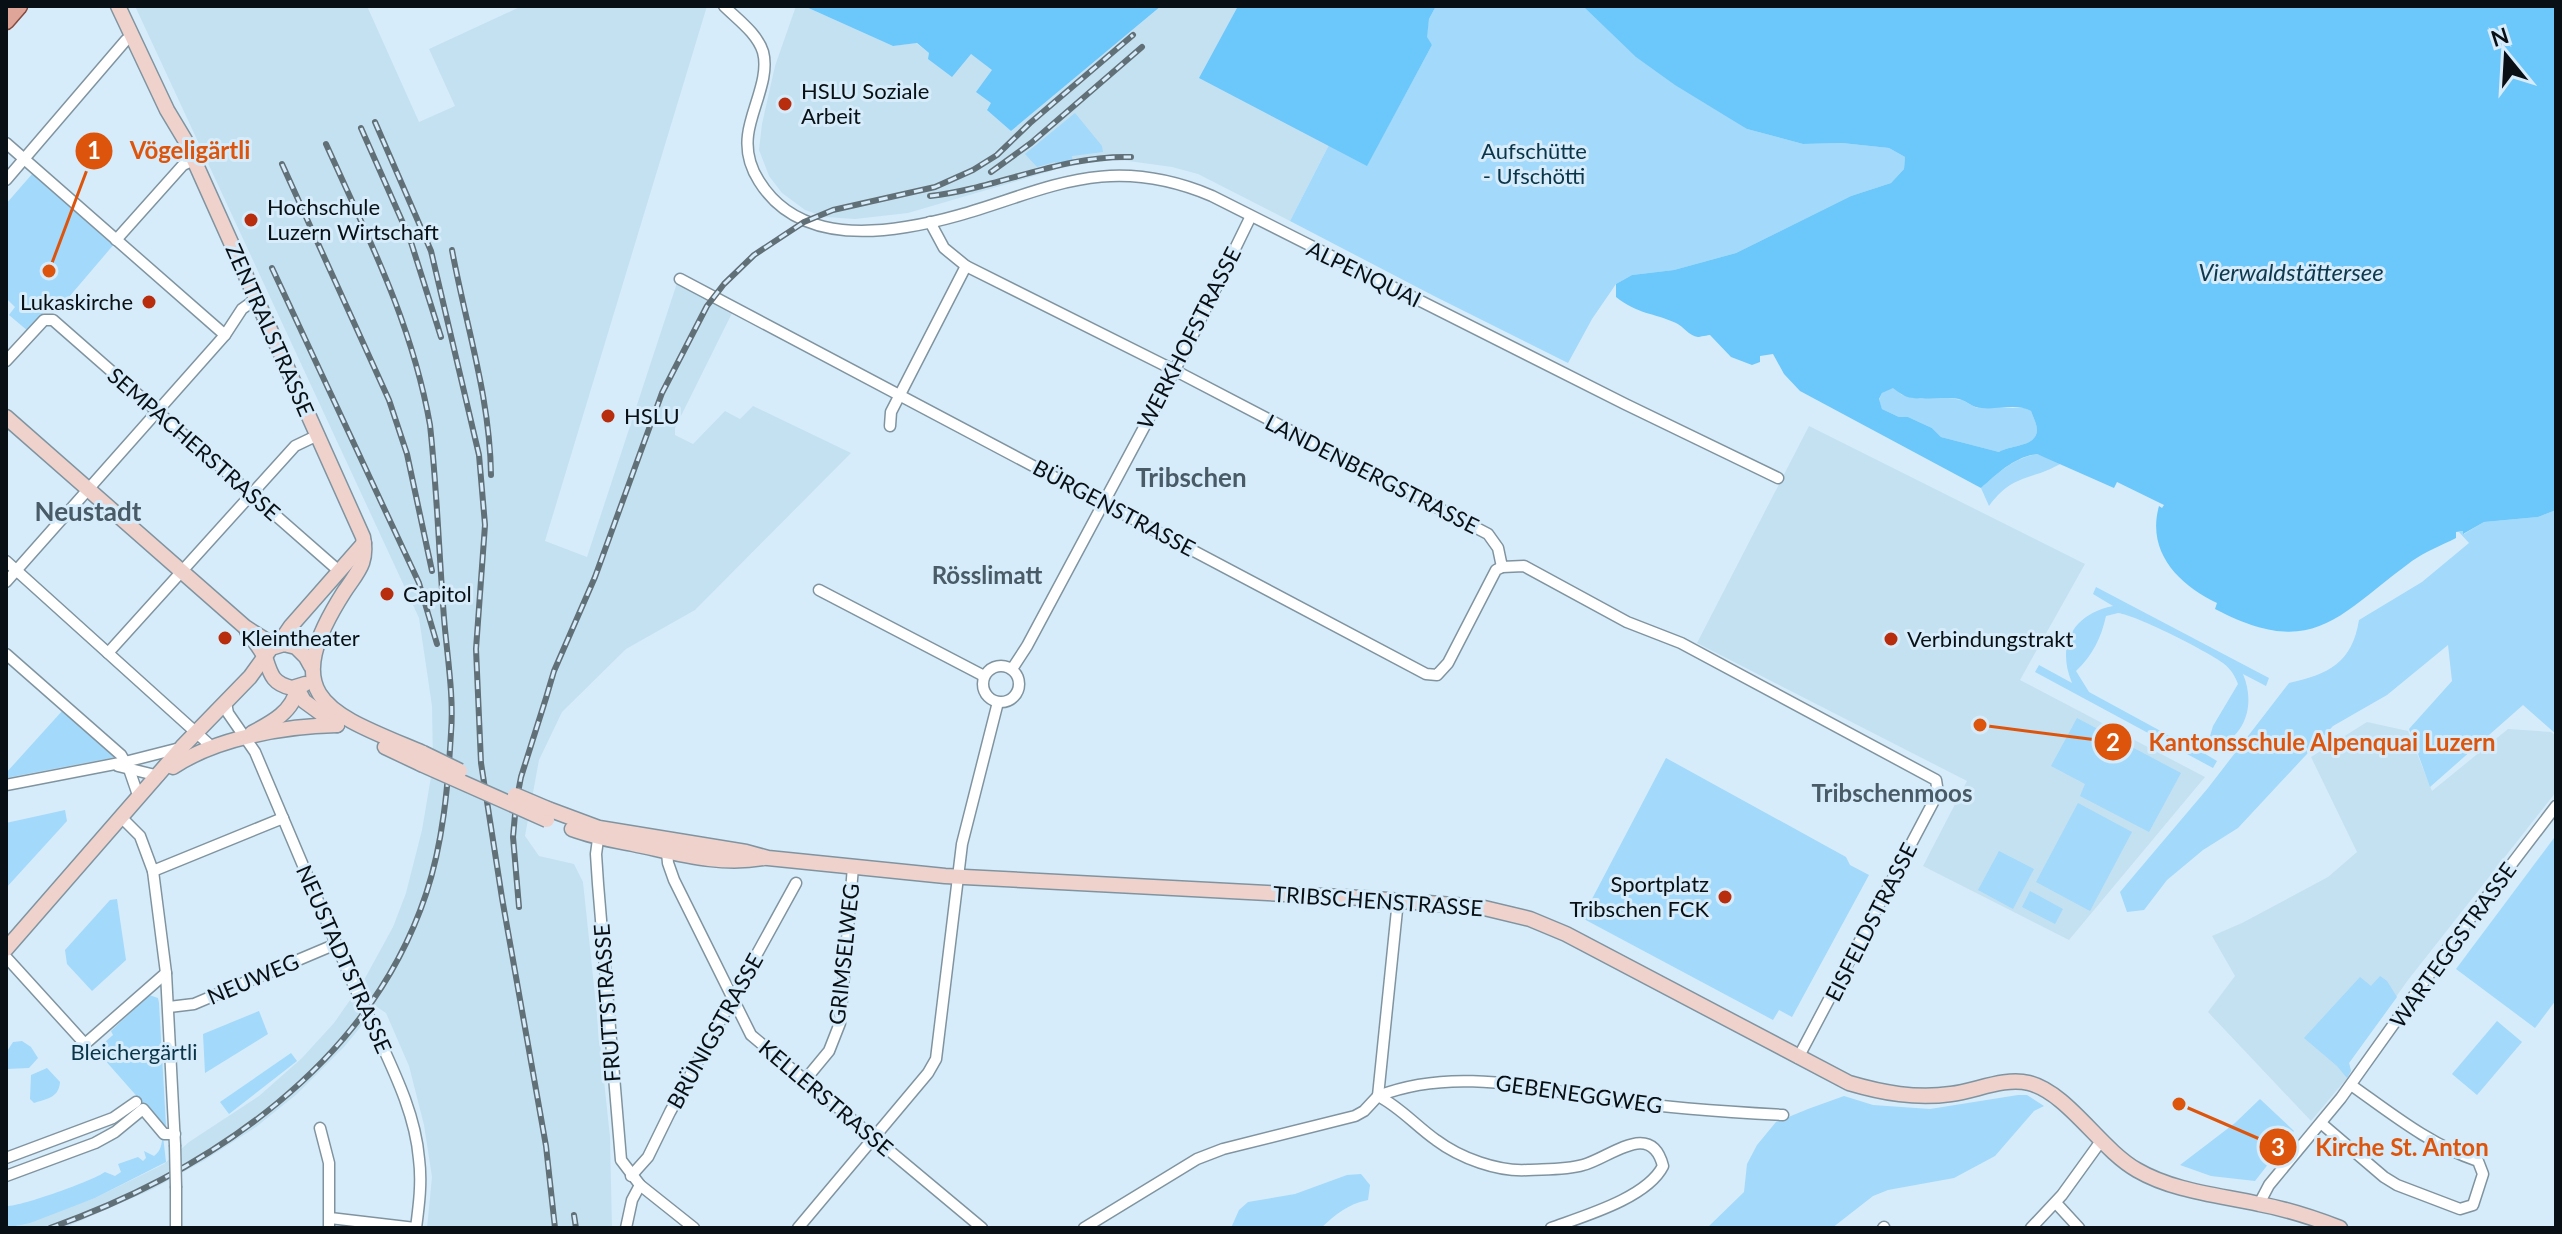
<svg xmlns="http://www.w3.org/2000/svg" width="2562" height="1234" font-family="Lato,sans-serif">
<rect width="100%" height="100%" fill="#d6ecfa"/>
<g fill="#c4e1f2">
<path d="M135 6H367L419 122 455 106 429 49 522 6H707L545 541 587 557 677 283 735 307 675 428V435L693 444 725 411 740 419 753 406 851 453 695 610 626 649 562 712 539 760 525 836 539 856 574 864 583 882 610 1137 612 1228H427L432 1177 424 1125 409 1066 386 1013 377 1007 344 1047 297 1094 256 1127 205 1160 153 1189 64 1228H11L95 1198 164 1164 189 1142 259 1096 302 1058 334 1023 364 980 393 927 406 893 422 830 433 765 432 706 419 618Z"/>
<path d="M796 6H804L893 46 916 43 929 53 971 54 993 70 992 104 987 109 1011 131 1161 6H1238L1200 78 1329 145 1290 221 1198 174 1172 167 1121 160 1092 162 1058 169 908 213 855 219 825 217 805 210 782 193 769 176 759 150 762 124 775 66Z"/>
<path d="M1809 426 2085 564 2020 680 2205 777 2069 940 1923 866 1967 781 1697 643Z"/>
<path d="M2367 722 2408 731 2432 791 2508 729 2551 732 2556 736V792L2408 980 2349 1063 2351 1071 2347 1078 2311 1121 2208 1012 2235 976 2212 936 2242 923 2328 877 2357 852 2311 757Z"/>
</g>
<g fill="#a3d9fa" fill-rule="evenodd">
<path d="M1436 6H1583L1747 129 1803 144 1842 143 1889 148 1905 157 1904 169 1891 183 1851 196 1736 253 1674 270 1632 275 1616 284 1592 319 1568 363 1434 296 1290 221 1329 145 1367 165 1432 45 1426 38 1429 19Z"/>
<path d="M1075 113 1102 146 1103 152 1072 156 1073 165 1057 168 1055 162 1037 167 1025 154Z"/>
<path d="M33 173 115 243 57 311 50 305 28 331 9 315 15 307 6 298V204Z"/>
<path d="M1893 387 1902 395 1921 399 1935 396 1962 400 1977 408H2025L2031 411C2033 417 2037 424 2037 430 2037 447 2009 445 1999 452L1941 437 1932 428 1908 417H1899L1882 409 1879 400 1882 393Z"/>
<path d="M2037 454 2062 463C2031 481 2013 473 1989 506L1981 488C1998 473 2014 458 2037 454Z"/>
<path d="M2556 510V734L2523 705 2430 787 2409 729 2452 681 2448 645 2387 695 2333 726 2238 828 2203 850 2167 880 2144 910 2127 912 2120 892 2208 788 2289 683C2329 674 2352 663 2359 620L2422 582 2469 543 2459 532 2463 531 2464 534 2484 522 2538 517Z"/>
<path d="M2096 587 2269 678 2266 686 2243 674C2258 710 2241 745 2202 752L2217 761 2213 768 2035 672 2039 665 2072 683C2056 645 2073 614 2113 606L2093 594ZM2118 613C2138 616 2205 650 2223 663 2231 669 2235 676 2238 684L2213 726 2208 743 2179 741 2089 692 2076 671C2093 655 2101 638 2106 616Z"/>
<path d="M63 710 116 757 6 778V773Z"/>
<path d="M2077 718 2181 773 2149 832 2080 796 2085 784 2051 766Z"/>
<path d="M1666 758 1846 857 1850 865 1869 875 1792 1017 1779 1010 1773 1020 1582 918Z"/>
<path d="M2078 803 2132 832 2090 911 2036 882Z"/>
<path d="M65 810 67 821 6 888V823Z"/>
<path d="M2554 838 2556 1000 2535 1028 2456 969Z"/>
<path d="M1999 851 2034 869 2013 909 1978 890Z"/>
<path d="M2030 891 2063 909 2055 924 2022 907Z"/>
<path d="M117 899 126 960 92 991 67 964 65 950 110 900Z"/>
<path d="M2380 976 2387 981 2397 997 2349 1063 2351 1071 2347 1078 2337 1066 2304 1038 2360 977 2371 986Z"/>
<path d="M149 995 158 998 159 1003 166 1126 164 1127 96 1050 113 1035 111 1031Z"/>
<path d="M259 1011 268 1034 205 1073 203 1034Z"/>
<path d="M2497 1021 2522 1042 2477 1095 2452 1074Z"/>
<path d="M22 1041 31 1047 38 1058 29 1068 6 1069V1053L13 1042Z"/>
<path d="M291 1053 297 1061 229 1114 220 1102Z"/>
<path d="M47 1068 60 1082C59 1098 46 1099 34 1103L30 1099 31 1075Z"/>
<path d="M2018 1095H2027L2044 1106 2034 1111 1995 1156 1954 1178 1888 1190 1873 1196 1832 1228H1707L1744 1192 1747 1164 1757 1145 1776 1122 1808 1109 1844 1096 1873 1105 1930 1109Z"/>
<path d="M2260 1099 2294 1131 2255 1181 2211 1176 2180 1165 2235 1123Z"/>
<path d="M163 1136 166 1162 95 1198 30 1223 6 1228V1206C20 1207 92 1181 105 1172L115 1176 121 1172 118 1164 138 1157 143 1161 146 1158 144 1151 154 1156C162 1150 161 1144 163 1136Z"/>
<path d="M1361 1174 1370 1185 1368 1200C1348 1204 1336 1214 1321 1228H1231L1239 1210 1248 1202 1295 1194 1347 1175Z"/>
</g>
<g fill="#6cc7fa" fill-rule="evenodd">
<path d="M804 6H1161L1011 131 987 110 991 103 976 92 992 70 971 54 952 77 928 59 929 53 917 43 893 46Z"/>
<path d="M1238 6H1436L1429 19 1427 37 1432 45 1367 166 1199 78Z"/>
<path d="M1583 6H2556V510L2538 517 2484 522 2463 534V531L2456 532V538C2442 545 2425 552 2412 561 2336 617 2313 660 2215 609L2217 603C2179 585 2146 552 2159 506L2162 508 2164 505 2117 482 2114 488 2037 454C2014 457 1998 473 1981 488L1800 391 1784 374 1773 354 1760 356V362L1752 365 1731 357 1710 335C1709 335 1699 337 1698 337 1689 336 1683 326 1676 323 1654 313 1637 314 1616 297V284L1632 275 1674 270 1736 253 1851 196 1891 183 1904 169 1905 157 1889 148 1842 143 1803 144 1747 129 1675 85 1636 57ZM1893 388C1896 390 1899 393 1903 395 1914 402 1943 396 1959 399 1967 401 1973 408 1982 408 1998 410 2016 403 2031 411 2033 417 2037 424 2037 430 2037 447 2009 445 1999 452L1941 437 1932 428 1908 417H1899L1882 409 1879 399 1882 393Z"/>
</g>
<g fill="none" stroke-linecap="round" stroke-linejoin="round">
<g stroke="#8094a0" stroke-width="13">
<g id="street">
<path d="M724 6C737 19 757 33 763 52 770 78 751 109 748 135 746 151 750 167 759 181 791 233 851 236 906 227 1023 209 1087 143 1212 196L1625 404 1778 478"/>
<path d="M6 143 225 335"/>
<path d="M6 180 126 40 133 35"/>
<path d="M930 222 944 248 966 266 1174 370 1488 534 1498 548 1502 567 1524 566 1627 622 1681 643 1936 780 1938 793 1798 1058"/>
<path d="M116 240 183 165 194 160"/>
<path d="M680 279 1426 674 1437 675 1448 663 1496 570 1502 567"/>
<path d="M6 361 44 320H53L339 571"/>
<path d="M890 426 891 412 966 266"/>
<path d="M6 561 211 746"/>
<path d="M6 582 225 335 242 309 256 299"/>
<path d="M819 590 984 676"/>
<path d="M108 653 295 446 318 435"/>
<path d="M6 654 121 755 125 762"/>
<circle cx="1001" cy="684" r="18"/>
<path d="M1012 669 1027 646 1187 347 1250 218"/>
<path d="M226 703 228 713 255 752 354 986"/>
<path d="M118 766 159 776"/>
<path d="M129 769 139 798"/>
<path d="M6 785 125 762 180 748"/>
<path d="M122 818 140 836 153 871 166 973 175 1145"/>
<path d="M599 832 596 854 598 884 621 1160 640 1185 694 1228"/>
<path d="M667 852 668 863 674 880 751 1035 982 1228"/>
<path d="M153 871 283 818"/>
<path d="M6 957 85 1044 166 973"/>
<path d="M169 1007 194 1004 336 944"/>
<path d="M370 1019C390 1064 415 1110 419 1159 422 1182 419 1205 416 1228"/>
<path d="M805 1080 829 1051 840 1023 853 867"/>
<path d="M1378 1096C1400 1107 1416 1126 1436 1140 1460 1158 1498 1172 1528 1170 1546 1169 1566 1170 1583 1165 1610 1158 1651 1119 1663 1166 1647 1198 1584 1216 1551 1228"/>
<path d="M1378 1096C1456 1066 1533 1089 1612 1100 1669 1108 1726 1112 1783 1115"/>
<path d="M1378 1096 1398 900"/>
<path d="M2322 1124 2384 1177 2397 1185 2460 1209 2473 1205 2483 1174 2478 1161C2430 1145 2392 1114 2351 1085"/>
<path d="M320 1128 329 1163V1228"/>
<path d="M6 1158 113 1118 136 1102"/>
<path d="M6 1176 95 1143 115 1132 143 1109 164 1134H175"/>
<path d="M631 1176 648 1157 670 1112 796 883"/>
<path d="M2056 1203 2079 1228"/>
<path d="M2259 1204 2269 1185 2341 1098 2453 941 2556 806"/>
<path d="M330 1218 415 1228"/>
<path d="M176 1228V1188"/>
<path d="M626 1228 632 1200 640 1185"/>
<path d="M798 1228 928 1073 936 1059 962 844 998 702"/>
<path d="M1084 1228 1197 1159 1223 1149 1355 1116 1364 1111 1378 1096"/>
<path d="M1883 1228 1884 1227"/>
<path d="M2031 1228 2062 1195 2101 1141"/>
</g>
</g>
<g stroke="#8094a0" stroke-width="17">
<g id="secondary">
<path d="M118 6 167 110 185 140 363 537C368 563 358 571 344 592 275 700 329 713 423 753"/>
<path d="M6 417 245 627 275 646"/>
<path d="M247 631C253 640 263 651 266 660 271 676 274 684 292 688L305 684"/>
<path d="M278 645 291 626 364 543"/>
<path d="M297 688 304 701 337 725"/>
<path d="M252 733C271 723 294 711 297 688"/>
<path d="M385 747 421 764"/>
<path d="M173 767C216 738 285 726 337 725"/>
<path d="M548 809 599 828 746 852 768 858 945 876 1362 898 1480 907 1530 919 1566 934 1849 1083C1883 1093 1916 1099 1951 1094 1976 1091 2004 1077 2029 1083 2068 1093 2100 1149 2137 1170 2173 1191 2218 1195 2259 1204 2287 1209 2314 1218 2340 1228"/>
<path d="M572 829C593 837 612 840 633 844 677 853 718 866 764 858"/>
<path d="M6 949 182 747 250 677 271 648 284 644 296 647 306 657 311 666"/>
</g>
</g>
<g stroke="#874a3f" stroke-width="19">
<path id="primary" d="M6 21 19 6"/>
</g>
<use href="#street" stroke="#fff" stroke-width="10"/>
<use href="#secondary" stroke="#efd2cc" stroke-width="14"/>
<use href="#primary" stroke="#e0a599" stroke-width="16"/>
<g stroke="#616f77" stroke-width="6">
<g id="rail">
<path d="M375 122 431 251 479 455 485 525 476 649 481 763 502 898 546 1146 555 1228"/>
<path d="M361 128 410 239 441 337"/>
<path d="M282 164 389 400 407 454 432 571"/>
<path d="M991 172 1031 143 1142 47"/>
<path d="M930 196C999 188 1061 155 1131 157"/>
<path d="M452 250C466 326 490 397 491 475"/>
<path d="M272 268 419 583 437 644"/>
<path d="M519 907 513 837 516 803 521 777 546 698 554 671 595 577 662 393 707 306 724 284 754 255 804 222 833 210 935 187 973 170 997 155 1030 123 1133 35"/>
<path d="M574 1215 576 1228"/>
<path d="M50 1228C211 1171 370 1063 426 894 443 843 448 786 451 733 454 695 447 656 444 618 439 554 437 489 430 425 412 323 368 237 326 144"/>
</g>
</g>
<use href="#rail" stroke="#d6ecfa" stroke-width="3" stroke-dasharray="9" stroke-linecap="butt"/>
<g stroke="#8094a0" stroke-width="13" stroke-linecap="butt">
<g id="street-bridge">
<path d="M354 986 370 1019"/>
<path d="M175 1145 176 1188"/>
</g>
</g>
<g stroke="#8094a0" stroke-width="17" stroke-linecap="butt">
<g id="secondary-bridge">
<path d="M423 753 460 771"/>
<path d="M421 764 547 820"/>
<path d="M515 795 548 809"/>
</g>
</g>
<use href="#street-bridge" stroke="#fff" stroke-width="10"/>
<use href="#secondary-bridge" stroke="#efd2cc" stroke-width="14"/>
</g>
<g fill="#b82d0e" stroke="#d6ecfa" stroke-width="3">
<circle cx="785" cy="104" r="8"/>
<circle cx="251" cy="220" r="8"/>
<circle cx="149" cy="302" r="8"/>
<circle cx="608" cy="416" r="8"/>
<circle cx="387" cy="594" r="8"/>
<circle cx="225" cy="638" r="8"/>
<circle cx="1891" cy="639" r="8"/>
<circle cx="1725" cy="897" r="8"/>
</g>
<g text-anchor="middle" stroke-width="6" stroke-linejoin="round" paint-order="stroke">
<g font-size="22" fill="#091015" stroke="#d6ecfa" text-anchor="start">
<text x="801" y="99">HSLU Soziale<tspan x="801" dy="25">Arbeit</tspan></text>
<text x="267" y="215">Hochschule<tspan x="267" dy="25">Luzern Wirtschaft</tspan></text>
<text x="133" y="310" text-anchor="end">Lukaskirche</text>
<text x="624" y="424">HSLU</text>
<text x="403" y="602">Capitol</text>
<text x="241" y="646">Kleintheater</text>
<text x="1907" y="647">Verbindungstrakt</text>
<text x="1709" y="892" text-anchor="end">Sportplatz<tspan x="1709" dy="25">Tribschen FCK</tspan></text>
</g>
<g font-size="22" fill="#0a3448" stroke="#d6ecfa">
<text x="1534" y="159">Aufschütte<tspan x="1534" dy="25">- Ufschötti</tspan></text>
<text x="134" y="1060">Bleichergärtli</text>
</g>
<g font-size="22" fill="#091015" stroke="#d6ecfa">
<text transform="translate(1364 274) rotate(26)" y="8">ALPENQUAI</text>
<text transform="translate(270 330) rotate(66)" y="8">ZENTRALSTRASSE</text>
<text transform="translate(1189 338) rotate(-63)" y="8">WERKHOFSTRASSE</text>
<text transform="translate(194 444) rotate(41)" y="8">SEMPACHERSTRASSE</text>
<text transform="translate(1372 474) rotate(27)" y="8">LANDENBERGSTRASSE</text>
<text transform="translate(1114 508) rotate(28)" y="8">BÜRGENSTRASSE</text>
<text transform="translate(1378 901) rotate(4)" y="8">TRIBSCHENSTRASSE</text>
<text transform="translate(1871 922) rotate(-63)" y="8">EISFELDSTRASSE</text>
<text transform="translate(2453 945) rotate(-54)" y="8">WARTEGGSTRASSE</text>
<text transform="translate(844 954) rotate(-84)" y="8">GRIMSELWEG</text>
<text transform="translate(344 959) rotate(66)" y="8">NEUSTADTSTRASSE</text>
<text transform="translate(253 979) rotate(-23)" y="8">NEUWEG</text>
<text transform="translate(607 1003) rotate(-94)" y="8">FRUTTSTRASSE</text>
<text transform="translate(715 1031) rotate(-61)" y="8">BRÜNIGSTRASSE</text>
<text transform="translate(1579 1094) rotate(8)" y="8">GEBENEGGWEG</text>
<text transform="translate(826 1098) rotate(40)" y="8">KELLERSTRASSE</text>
</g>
<g font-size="24" font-style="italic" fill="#0f384c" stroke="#d6ecfa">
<text x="2291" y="281">Vierwaldstättersee</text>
</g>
<g font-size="24" font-weight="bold" fill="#485b66" stroke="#d6ecfa">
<text x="987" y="584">Rösslimatt</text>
<text x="1892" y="802">Tribschenmoos</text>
</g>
<g font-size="26" font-weight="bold" fill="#485b66" stroke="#d6ecfa">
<text x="1191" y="487">Tribschen</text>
<text x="88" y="521">Neustadt</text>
</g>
</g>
<path fill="none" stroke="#dd550c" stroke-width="3" d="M49 271L94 151M1980 725L2113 742M2179 1104L2278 1147"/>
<g fill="#dd550c" stroke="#d6ecfa" stroke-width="3">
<circle cx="49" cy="271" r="8"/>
<circle cx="1980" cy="725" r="8"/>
<circle cx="2179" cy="1104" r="8"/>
<circle cx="94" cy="151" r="20"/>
<circle cx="2113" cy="742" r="20"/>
<circle cx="2278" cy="1147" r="20"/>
</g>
<g font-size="24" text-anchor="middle" font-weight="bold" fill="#fff">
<text x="94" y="159">1</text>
<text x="2113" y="751">2</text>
<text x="2278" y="1156">3</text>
</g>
<g font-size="24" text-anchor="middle" font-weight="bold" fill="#dd550c" stroke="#d6ecfa" stroke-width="6" stroke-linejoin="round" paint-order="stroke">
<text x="190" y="159">Vögeligärtli</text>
<text x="2322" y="751">Kantonsschule Alpenquai Luzern</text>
<text x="2402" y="1156">Kirche St. Anton</text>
</g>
<rect width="2562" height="1234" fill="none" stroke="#091015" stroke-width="16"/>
<g transform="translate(2506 56) rotate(342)" stroke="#d6ecfa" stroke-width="6" paint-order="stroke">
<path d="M0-6L14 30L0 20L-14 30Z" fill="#091015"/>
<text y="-12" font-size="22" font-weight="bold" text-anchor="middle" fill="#091015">N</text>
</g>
</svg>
